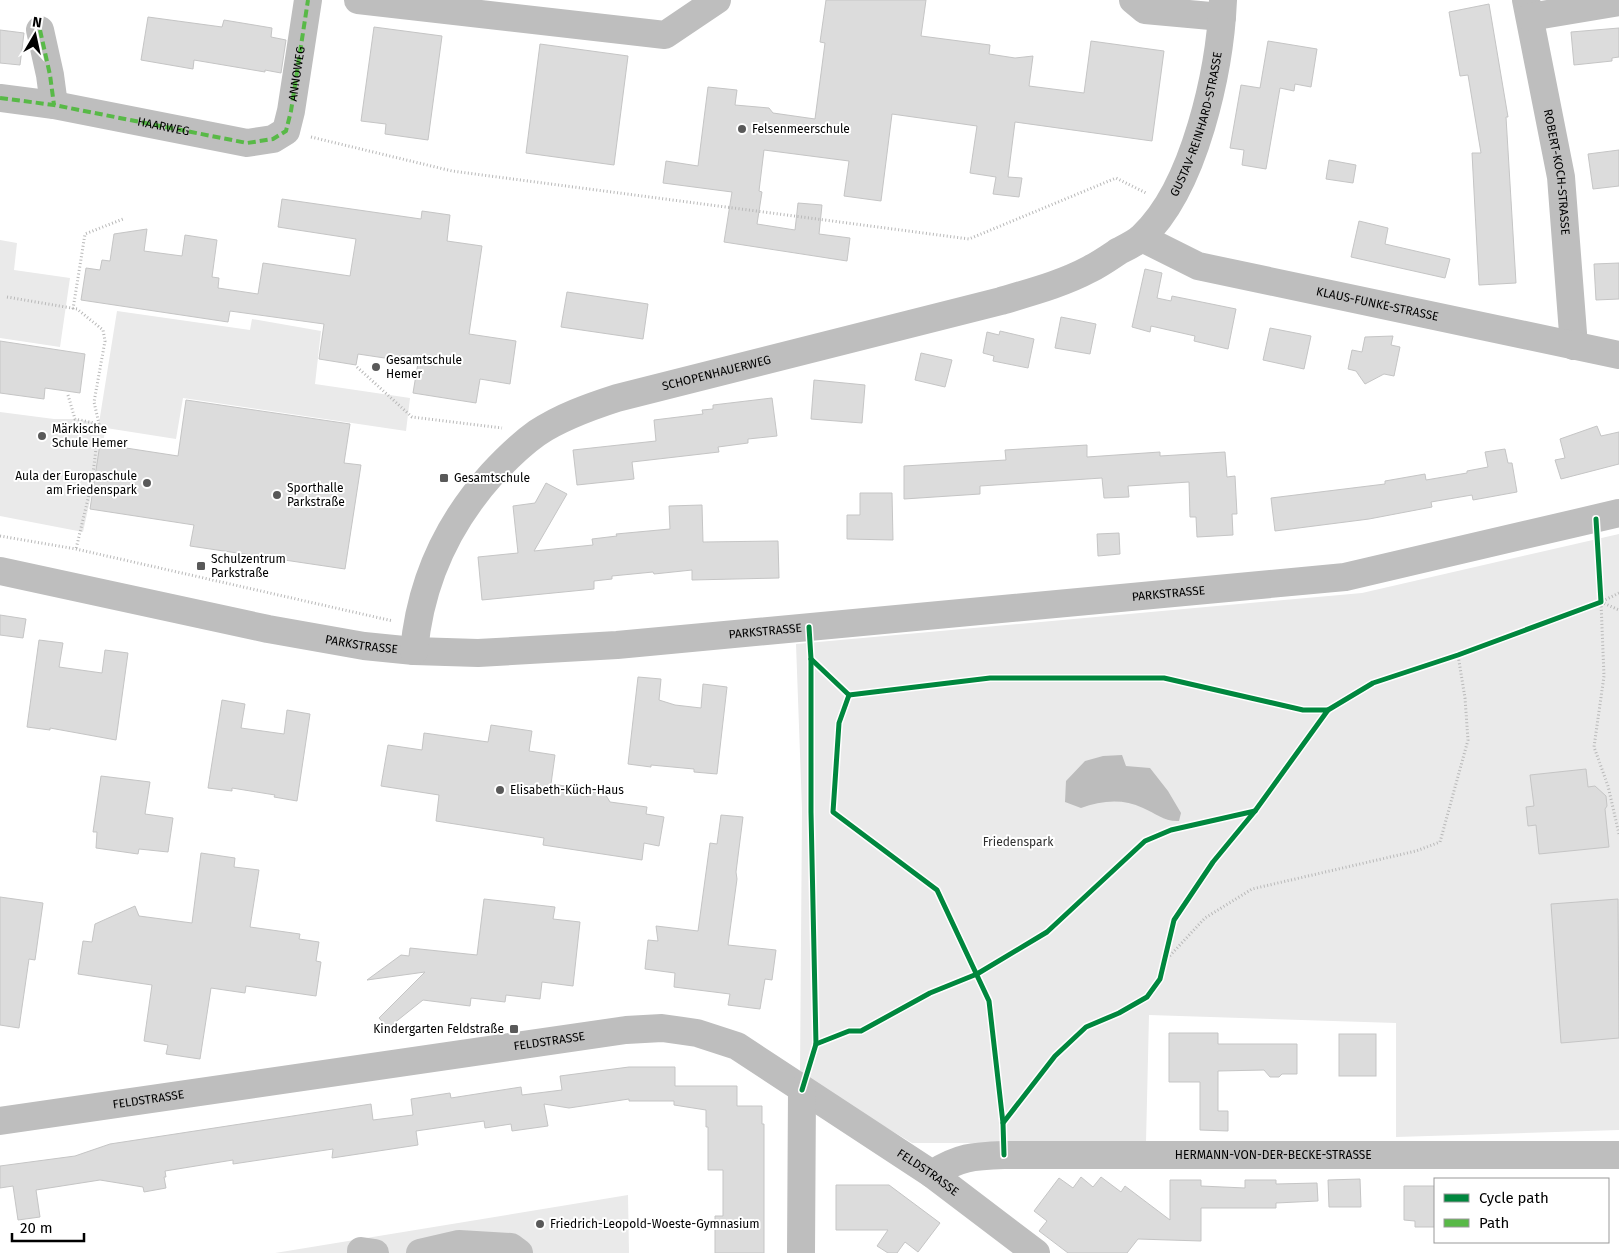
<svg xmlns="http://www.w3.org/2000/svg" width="1619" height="1253" font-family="'Fira Sans',sans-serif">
<rect width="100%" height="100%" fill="#fff"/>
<g fill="#eaeaea">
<path d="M0 240 17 243 14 270 70 278 60 347 0 338Z"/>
<path d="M117 311 250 330 252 319 321 331 315 384 410 398 406 431 183 398 176 439 106 428 83 532 0 516V412L54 419H75L99 423Z"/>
<path d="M1619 534V1130L1396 1137V1023L1149 1015 1146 1143H912L800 1076 802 809 796 644 1362 593Z"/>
<path d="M628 1195 629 1253H275Z"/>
</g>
<path fill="#bcbcbc" d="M1122 755 1126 766 1150 768 1168 791 1181 813 1179 821C1165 822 1155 813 1143 808 1122 798 1101 801 1081 808L1065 802 1066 781 1085 761 1103 756Z"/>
<g fill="#dcdcdc" stroke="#c5c5c5">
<path d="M826 0H926L921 36 990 45 989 54 1015 58 1033 56 1029 86 1084 93 1091 41 1164 51 1152 141 1015 122 1008 177 1022 178 1019 197 993 194 996 177 970 173 977 126 892 114 881 201 844 196 849 161 764 150 759 191 762 192 757 224 795 230 798 203 822 205 819 234 850 238 847 261 724 242 732 192 663 183 666 161 698 166 708 87 737 90 735 105 769 108 773 113 815 119 825 43 820 42Z"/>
<path d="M1489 4 1508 117H1506L1516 283 1479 285 1472 153H1481L1468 75 1460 76 1449 12Z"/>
<path d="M148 17 222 27 224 20 272 28 271 37 286 40 281 73 265 70V72L194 60 193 69 141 60Z"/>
<path d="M374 27 442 36 428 140 385 134 386 124 361 121Z"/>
<path d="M1619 28V57L1612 58V61L1574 65 1571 32Z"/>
<path d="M0 30 24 33 20 65 0 63Z"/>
<path d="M1268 41 1317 49 1311 87 1295 84 1294 91 1280 88 1266 169 1242 165 1244 150 1230 148 1241 85 1260 88Z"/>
<path d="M540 44 628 56 614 165 526 153Z"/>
<path d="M1619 150V186L1593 189 1588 154Z"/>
<path d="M1329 160 1356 165 1353 183 1326 179Z"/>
<path d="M282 199 421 219 422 211 450 215 447 241 482 246 469 334 516 341 510 384 480 379 476 403 413 393 418 363 358 354 356 365 319 359 324 324 230 311 228 322 81 300 86 268 100 270 102 260 110 261 114 234 147 229 144 251 182 256 185 235 217 240 212 277 219 278 218 288 258 294 263 263 350 276 356 239 278 227Z"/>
<path d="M1359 221 1388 228 1385 244 1450 259 1445 278 1351 257Z"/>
<path d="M1619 263V299L1596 300 1594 264Z"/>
<path d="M1145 269 1162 273 1157 298 1171 301 1172 296 1236 309 1228 349 1194 341 1195 336 1151 326 1150 332 1132 327Z"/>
<path d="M567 292 648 304 643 339 561 327Z"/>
<path d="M1061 317 1096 324 1090 354 1055 348Z"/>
<path d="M1270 328 1311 336 1304 369 1263 360Z"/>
<path d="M1000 331 1034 339 1028 368 993 361 994 356 983 353 987 332 999 335Z"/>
<path d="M1393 336 1391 345 1400 347 1394 376 1384 374 1365 384 1356 371 1348 369 1352 350 1362 352 1365 337Z"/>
<path d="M0 341 85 354 80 393 45 388 44 399 0 393Z"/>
<path d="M921 353 952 360 945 387 915 380Z"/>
<path d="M814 380 865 385 862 423 811 419Z"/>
<path d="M772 398 777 436 748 439V443L718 447 719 452 632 462 634 479 577 485 573 450 656 441 654 420 703 414 702 410 713 409V405Z"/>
<path d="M186 400 350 424 344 463 361 465 345 569 190 546 194 525 90 509 100 444 178 456Z"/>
<path d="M1597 426 1601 436 1619 432V464L1561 479 1555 460 1565 458 1560 439Z"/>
<path d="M1087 445V457L1160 452V456L1225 452 1227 477 1235 476 1237 514H1232L1233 535 1197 537 1196 517H1190L1189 482 1128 486 1129 497 1104 498 1102 478 980 486V494L904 499V466L1006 460 1005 450Z"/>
<path d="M1505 449 1508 463H1512L1517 492 1473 500 1472 495 1431 502 1432 507 1369 519 1275 531 1271 498 1385 484V481L1425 474 1426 480 1467 473V471L1488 467 1485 452Z"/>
<path d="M546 483 567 494 534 551 593 545 592 539 617 536 616 534 670 529 669 506 702 505 703 542 778 541 779 578 692 580V570L654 574 653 572 612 576V579L594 581V589L482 600 478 557 518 553 513 506 535 503Z"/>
<path d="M860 493H892L893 540 847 539V515H860Z"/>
<path d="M1119 533 1120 554 1098 556 1097 534Z"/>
<path d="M0 615 26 619 23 638 0 635Z"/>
<path d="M39 640 63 643 59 667 102 673 105 650 128 653 116 740 50 728V730L27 727Z"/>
<path d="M638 677 661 679 659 700 675 705 701 708 703 684 727 687 717 774 694 772V769L651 765V767L628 764Z"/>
<path d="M222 700 245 704 241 728 284 734 287 710 310 714 297 801 274 797 275 795 232 788V791L208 788Z"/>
<path d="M491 725 532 731 529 751 555 755 551 784 580 788 587 797 596 791 604 792 610 802 647 807 646 814 664 817 659 846 644 843 642 860 543 845 544 838 436 821 439 795 381 786 388 745 422 750 424 733 488 742Z"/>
<path d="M1586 769 1588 787 1595 786 1606 796 1607 806 1605 809 1609 847 1539 854 1536 825 1528 826 1526 807 1534 806 1530 775Z"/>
<path d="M101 776 150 782 145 814 173 818 168 852 139 849 138 854 96 848 97 832H93Z"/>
<path d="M721 815 743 817 736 872 737 879 728 945 776 950 772 980 765 979 760 1009 728 1005 730 994 674 987 675 973 645 969 648 940 658 941 656 926 698 931 710 843 717 844Z"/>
<path d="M201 853 235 858 234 867 259 870 250 927 300 934 299 939 319 942 316 961 321 962 316 996 246 986 245 993 211 988 200 1059 166 1054 168 1045 144 1041 152 985 78 974 83 941 92 942 95 924 135 906 139 916 192 923Z"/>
<path d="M0 897 43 903 35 960 29 959 19 1028 0 1025Z"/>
<path d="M484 899 555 907 553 919 580 922 573 986 542 982 540 999 506 995 505 1002 471 998 470 1006 423 1000 388 1028 379 1018 425 972 367 980 401 955 409 956 410 948 477 955Z"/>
<path d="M1618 899 1619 1038 1561 1043 1551 904Z"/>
<path d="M1169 1033H1218V1044H1297V1074H1282L1279 1077H1270L1264 1070 1218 1071V1111H1228V1131L1200 1130V1082H1169Z"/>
<rect x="1339" y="1034" width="37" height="42"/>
<path d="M629 1067H675V1086H737V1106H762V1124H764V1253H715V1216H723V1170H708V1127H706V1110L674 1105V1101H629V1099L569 1108 544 1104 548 1126 512 1131 511 1124 485 1128 484 1121 416 1131 418 1145 332 1158 333 1149 233 1164V1160L165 1171 166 1177H164L166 1188 144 1192 143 1187 100 1180 36 1190 40 1217 18 1220 13 1186 0 1188V1166L75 1156 110 1144 371 1104 373 1120 413 1115 411 1099 450 1093 451 1098 521 1087 522 1095 562 1090 560 1076Z"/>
<path d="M1081 1177 1093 1187 1101 1177 1121 1192 1125 1186 1170 1220V1180H1201V1186L1245 1188V1180H1276V1184L1317 1183 1318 1201 1276 1203V1208H1201V1241L1138 1239 1127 1253H1068L1039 1231 1047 1221 1034 1211 1059 1178 1073 1188Z"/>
<path d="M1360 1179 1361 1207H1329L1328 1180Z"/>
<path d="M836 1185H889L940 1223 918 1252 905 1242 897 1253H888L877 1246 888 1230H836Z"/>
<path d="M1404 1186H1435V1227H1415V1221L1404 1220Z"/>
</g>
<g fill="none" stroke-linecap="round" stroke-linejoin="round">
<g stroke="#b8b8b8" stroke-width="3" stroke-dasharray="1 2.5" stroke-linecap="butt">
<path d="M311 137 452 171 969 239 1116 178 1146 193"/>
<path d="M7 297 77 309 103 330 105 341 94 402 99 424 92 482 76 549"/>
<path d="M73 309 85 234 123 219"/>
<path d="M357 367 412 417 502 428"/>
<path d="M68 395 75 419 99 424"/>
<path d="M0 536 76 549 393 621"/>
<path d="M1619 593 1601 602 1604 676 1594 747 1608 786 1619 834"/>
<path d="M1601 602 1619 610"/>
<path d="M1165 961 1205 918 1252 889 1416 851 1440 842 1468 740 1465 698 1458 655"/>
</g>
<g stroke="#bebebe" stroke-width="28">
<path d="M358 0 665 35 717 0"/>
<path d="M1133 0 1145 10 1222 17"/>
<path id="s1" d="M1526 0 1561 177 1574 346"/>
<path d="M1530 17 1619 2"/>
<path d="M40 30 50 75 54 105"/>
<path d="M0 98 54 105 247 143 273 139 286 131 291 111 308 0"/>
<path id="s2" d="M1142 238 1198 266 1619 355"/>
<path id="s3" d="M0 571 268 629 364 646 414 651 478 653 617 645 1345 577 1619 513"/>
<path id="s4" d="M414 651C420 584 447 524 492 474 506 459 520 445 537 433 561 417 589 407 617 398L1001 301C1031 292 1062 284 1090 269 1100 264 1110 257 1119 251 1127 247 1136 243 1142 237 1195 188 1220 70 1223 0"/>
<path id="s5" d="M0 1121 626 1030 662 1028 697 1033 737 1046 932 1174 1036 1253"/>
<path id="s6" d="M932 1174C959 1157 973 1156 1004 1155H1619"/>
<path d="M361 1253V1251L375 1253"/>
<path d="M420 1253 459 1244 511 1247 519 1253"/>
<path d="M801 1253 802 1090"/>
</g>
<g stroke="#58b947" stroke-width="4" stroke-dasharray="8 4" stroke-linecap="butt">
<path d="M40 30 50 75 54 105"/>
<path id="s7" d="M0 98 54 105 247 143 273 139 286 131 291 111 308 0"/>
</g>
<g stroke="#fff" stroke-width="8">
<g id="cycleway">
<path d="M811 659 849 695 990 678H1164L1303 710H1328L1255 811 1213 862 1174 920 1160 979 1147 997 1119 1013 1086 1027 1055 1056 1003 1123 1004 1155"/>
<path d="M849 695 839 723 833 812 937 890 989 1001 1003 1123"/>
<path d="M1328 710 1373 683 1458 655 1601 602 1596 519"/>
<path d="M816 1044 849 1031H861L930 993 977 974 1047 932 1145 841 1171 830 1255 811"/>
<path d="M802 1090 816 1044 811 812V659L809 627"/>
</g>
</g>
<use href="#cycleway" stroke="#00873e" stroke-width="5"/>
</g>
<g fill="#595959" stroke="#fff" stroke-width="2">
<circle cx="742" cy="129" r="5"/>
<circle cx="376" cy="367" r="5"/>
<circle cx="42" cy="436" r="5"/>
<rect x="439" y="473" width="10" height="10" rx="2.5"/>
<circle cx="147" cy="483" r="5"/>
<circle cx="277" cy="495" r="5"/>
<rect x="196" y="561" width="10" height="10" rx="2.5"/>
<circle cx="500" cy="790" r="5"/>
<rect x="509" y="1024" width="10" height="10" rx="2.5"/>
<circle cx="540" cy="1224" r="5"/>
</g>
<g text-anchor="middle" stroke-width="4" stroke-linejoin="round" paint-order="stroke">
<g font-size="12" fill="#000" stroke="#fff">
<text dy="4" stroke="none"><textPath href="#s7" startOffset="351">ANNOWEG</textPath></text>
<text dy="4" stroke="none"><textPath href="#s4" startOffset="1025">GUSTAV-REINHARD-STRASSE</textPath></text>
<text dy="4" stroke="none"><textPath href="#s7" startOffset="166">HAARWEG</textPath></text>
<text dy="4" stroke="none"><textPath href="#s1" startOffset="175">ROBERT-KOCH-STRASSE</textPath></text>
<text dy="4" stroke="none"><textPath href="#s2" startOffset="246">KLAUS-FUNKE-STRASSE</textPath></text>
<text dy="4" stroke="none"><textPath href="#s4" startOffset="448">SCHOPENHAUERWEG</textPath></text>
<text dy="4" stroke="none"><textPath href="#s3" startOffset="1179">PARKSTRASSE</textPath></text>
<text dy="4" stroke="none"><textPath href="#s3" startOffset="774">PARKSTRASSE</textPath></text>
<text dy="4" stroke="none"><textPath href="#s3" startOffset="369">PARKSTRASSE</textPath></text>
<text dy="4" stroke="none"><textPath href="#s5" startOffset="555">FELDSTRASSE</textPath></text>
<text dy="4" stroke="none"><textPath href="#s5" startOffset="150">FELDSTRASSE</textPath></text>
<text dy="4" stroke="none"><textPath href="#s6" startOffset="345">HERMANN-VON-DER-BECKE-STRASSE</textPath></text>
<text dy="4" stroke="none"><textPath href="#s5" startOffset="975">FELDSTRASSE</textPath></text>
</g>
<g font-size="12" fill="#000" stroke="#fff" text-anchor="start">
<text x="752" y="133">Felsenmeerschule</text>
<text x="386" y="364">Gesamtschule<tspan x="386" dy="14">Hemer</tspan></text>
<text x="52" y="433">Märkische<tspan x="52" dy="14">Schule Hemer</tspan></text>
<text x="137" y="480" text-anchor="end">Aula der Europaschule<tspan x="137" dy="14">am Friedenspark</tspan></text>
<text x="454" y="482">Gesamtschule</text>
<text x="287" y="492">Sporthalle<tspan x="287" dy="14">Parkstraße</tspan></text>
<text x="211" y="563">Schulzentrum<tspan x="211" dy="14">Parkstraße</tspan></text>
<text x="510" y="794">Elisabeth-Küch-Haus</text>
<text x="504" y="1033" text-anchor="end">Kindergarten Feldstraße</text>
<text x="550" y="1228">Friedrich-Leopold-Woeste-Gymnasium</text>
</g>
<g font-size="12" fill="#2f2f2f" stroke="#fff">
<text x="1018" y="846">Friedenspark</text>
</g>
</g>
<rect x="1434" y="1178" width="175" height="65" fill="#ffffff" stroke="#999999"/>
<rect x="1444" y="1194" width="25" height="8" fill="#00873e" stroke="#999999"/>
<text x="1479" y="1203" font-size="15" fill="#000000">Cycle path</text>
<rect x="1444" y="1219" width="25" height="8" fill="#58b947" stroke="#999999"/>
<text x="1479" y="1228" font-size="15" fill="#000000">Path</text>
<g transform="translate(35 35) rotate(9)" stroke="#ffffff" stroke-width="4" paint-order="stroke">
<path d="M0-4L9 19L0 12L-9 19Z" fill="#000000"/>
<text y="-8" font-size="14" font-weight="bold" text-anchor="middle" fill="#000000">N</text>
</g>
<path d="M12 1233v8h72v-8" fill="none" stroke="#000000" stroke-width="2.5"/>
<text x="20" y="1233" font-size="15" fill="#000000" stroke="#ffffff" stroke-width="4" paint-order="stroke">20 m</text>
</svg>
